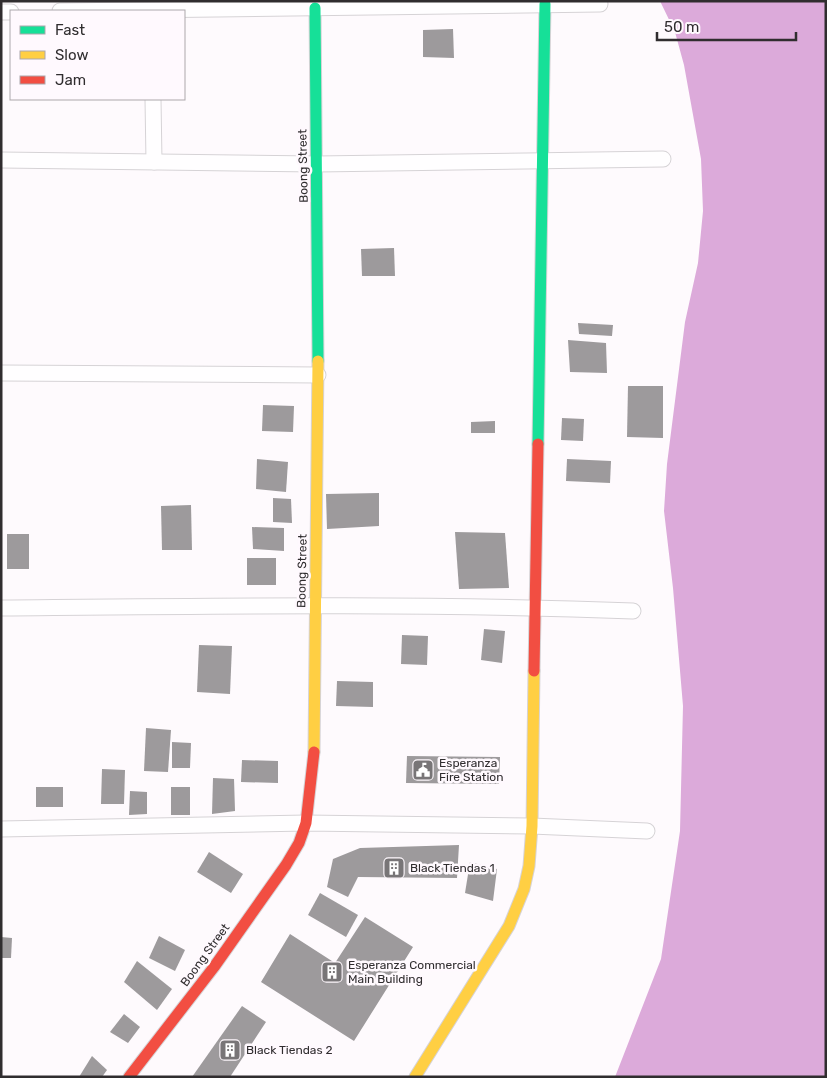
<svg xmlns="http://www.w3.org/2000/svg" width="827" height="1078" font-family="Rubik,sans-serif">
<rect width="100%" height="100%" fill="#fefafd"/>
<path fill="#dcaada" d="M660 1H826V1077H615L661 959 680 831 683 706 673 588 664 511 667 464 685 322 698 263 703 211 701 159 684 65 675 32Z"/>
<g fill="#9d9a9c">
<path d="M453 29 454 58 423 57V30Z"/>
<path d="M394 248 395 276H362L361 249Z"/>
<path d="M578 323 613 325 612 336 579 334Z"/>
<path d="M568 340 606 343 607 373 570 372Z"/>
<path d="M628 386H663V438L627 437Z"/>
<path d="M263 405 294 406 293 432 262 431Z"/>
<path d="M562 418 584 419 583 441 561 440Z"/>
<path d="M495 421V433H471V422Z"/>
<path d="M257 459 288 462 286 492 256 489Z"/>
<path d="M567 459 611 461 610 483 566 481Z"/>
<path d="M379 493V526L327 529 326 494Z"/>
<path d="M273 498 291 499 292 523 273 522Z"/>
<path d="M191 505 192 550H162L161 506Z"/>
<path d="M252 527 284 528V551L253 549Z"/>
<path d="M455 532 505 533 509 588 459 589Z"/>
<rect x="7" y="534" width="22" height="35"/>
<rect x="247" y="558" width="29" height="27"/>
<path d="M484 629 505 631 502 663 481 660Z"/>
<path d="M402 635 428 636 427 665 401 664Z"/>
<path d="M199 645 232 646 230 694 197 692Z"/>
<path d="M337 681 373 682V707L336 706Z"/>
<path d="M146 728 171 730 168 772 144 771Z"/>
<path d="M172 742 191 743 190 768H172Z"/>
<path d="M407 756 500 757 499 784 406 783Z"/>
<path d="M242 760 278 761V783L241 782Z"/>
<path d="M102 769 125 770 124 804H101Z"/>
<path d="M213 778 234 779 235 811 212 814Z"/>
<rect x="36" y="787" width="27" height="20"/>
<rect x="171" y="787" width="19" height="28"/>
<path d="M130 791 147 792V814L129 815Z"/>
<path d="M459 845 457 878 358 877 348 897 327 887 333 859 360 848Z"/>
<path d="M209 852 243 874 231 893 197 872Z"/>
<path d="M470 862 497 869 493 901 465 893Z"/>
<path d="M320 893 358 915 346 937 308 915Z"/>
<path d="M365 917 413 947 354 1041 261 982 290 934 335 963Z"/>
<path d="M159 936 185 950 175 971 149 958Z"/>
<path d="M1 937 12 938 11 958H1Z"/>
<path d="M137 961 172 989 157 1010 124 982Z"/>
<path d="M242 1006 266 1022 230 1077H192Z"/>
<path d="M124 1014 140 1027 128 1043 110 1032Z"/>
<path d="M92 1056 107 1070 102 1077H79Z"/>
</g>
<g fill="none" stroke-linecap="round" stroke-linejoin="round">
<g stroke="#d6d3d6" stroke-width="17">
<g id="street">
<path d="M60 11 600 4"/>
<path d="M1 12H11"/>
<path d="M153 99 154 162"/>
<path d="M1 160 317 164 663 159"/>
<path d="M1 373 318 375"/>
<path d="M1 608C212 606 422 603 633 611"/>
<path d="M1 829 306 823 532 826 647 831"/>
</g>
</g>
<g stroke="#d6d3d6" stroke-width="13">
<g id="fast">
<path d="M315 8 318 361"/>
<path d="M538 444 545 4"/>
</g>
</g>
<g stroke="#d6d3d6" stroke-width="13">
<g id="slow">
<path d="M314 752 318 361"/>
<path d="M415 1077 509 926 524 889 529 866 532 826 534 671"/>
</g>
</g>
<g stroke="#d6d3d6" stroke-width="13">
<g id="jam">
<path d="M534 671 538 444"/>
<path d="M129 1077 214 967 286 865 299 843 306 823 314 752"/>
</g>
</g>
<use href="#street" stroke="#fffeff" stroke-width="15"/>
<use href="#fast" stroke="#16e098" stroke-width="11"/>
<use href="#slow" stroke="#ffcf43" stroke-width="11"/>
<use href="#jam" stroke="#f24e42" stroke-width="11"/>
</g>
<defs>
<g id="civic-square" transform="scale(1.125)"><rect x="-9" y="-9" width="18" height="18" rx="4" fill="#787577" stroke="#fff9fe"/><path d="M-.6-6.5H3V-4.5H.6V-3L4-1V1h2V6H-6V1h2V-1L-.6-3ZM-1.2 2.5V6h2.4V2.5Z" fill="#fff"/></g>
<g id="building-square" transform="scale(1.125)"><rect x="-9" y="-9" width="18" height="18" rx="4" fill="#787577" stroke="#fff9fe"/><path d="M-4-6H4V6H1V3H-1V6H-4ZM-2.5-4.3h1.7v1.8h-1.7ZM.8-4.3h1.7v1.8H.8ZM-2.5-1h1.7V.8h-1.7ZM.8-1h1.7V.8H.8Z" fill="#fff"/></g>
</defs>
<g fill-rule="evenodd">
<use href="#civic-square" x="423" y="770"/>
<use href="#building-square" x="394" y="868"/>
<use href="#building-square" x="332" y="972"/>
<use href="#building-square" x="230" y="1050"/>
</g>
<g text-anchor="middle" stroke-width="5" stroke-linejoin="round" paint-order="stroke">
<g font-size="12" fill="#302d2f" stroke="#fff9fe">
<text transform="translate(303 166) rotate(-91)" y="4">Boong Street</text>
<text transform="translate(302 571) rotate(-89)" y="4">Boong Street</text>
<text transform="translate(205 955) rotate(-54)" y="4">Boong Street</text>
</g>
<g font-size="12" fill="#302d2f" stroke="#fff9fe" text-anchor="start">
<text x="439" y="767">Esperanza<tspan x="439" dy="14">Fire Station</tspan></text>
<text x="410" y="872">Black Tiendas 1</text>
<text x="348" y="969">Esperanza Commercial<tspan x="348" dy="14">Main Building</tspan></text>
<text x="246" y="1054">Black Tiendas 2</text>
</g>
</g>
<rect width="827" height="1078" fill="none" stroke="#302d2f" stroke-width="5"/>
<rect x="10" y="10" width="175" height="90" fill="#fff9fe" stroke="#aca7ab"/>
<rect x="20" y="26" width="25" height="8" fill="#16e098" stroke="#aca7ab"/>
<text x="55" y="35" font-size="15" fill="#302d2f">Fast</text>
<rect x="20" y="51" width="25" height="8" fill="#ffcf43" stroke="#aca7ab"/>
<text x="55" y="60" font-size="15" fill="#302d2f">Slow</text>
<rect x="20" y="76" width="25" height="8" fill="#f24e42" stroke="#aca7ab"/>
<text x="55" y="85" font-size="15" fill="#302d2f">Jam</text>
<path d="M657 32v8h139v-8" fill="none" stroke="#302d2f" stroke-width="2.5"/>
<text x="664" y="32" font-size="15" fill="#302d2f" stroke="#fff9fe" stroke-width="4" paint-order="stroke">50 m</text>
</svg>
